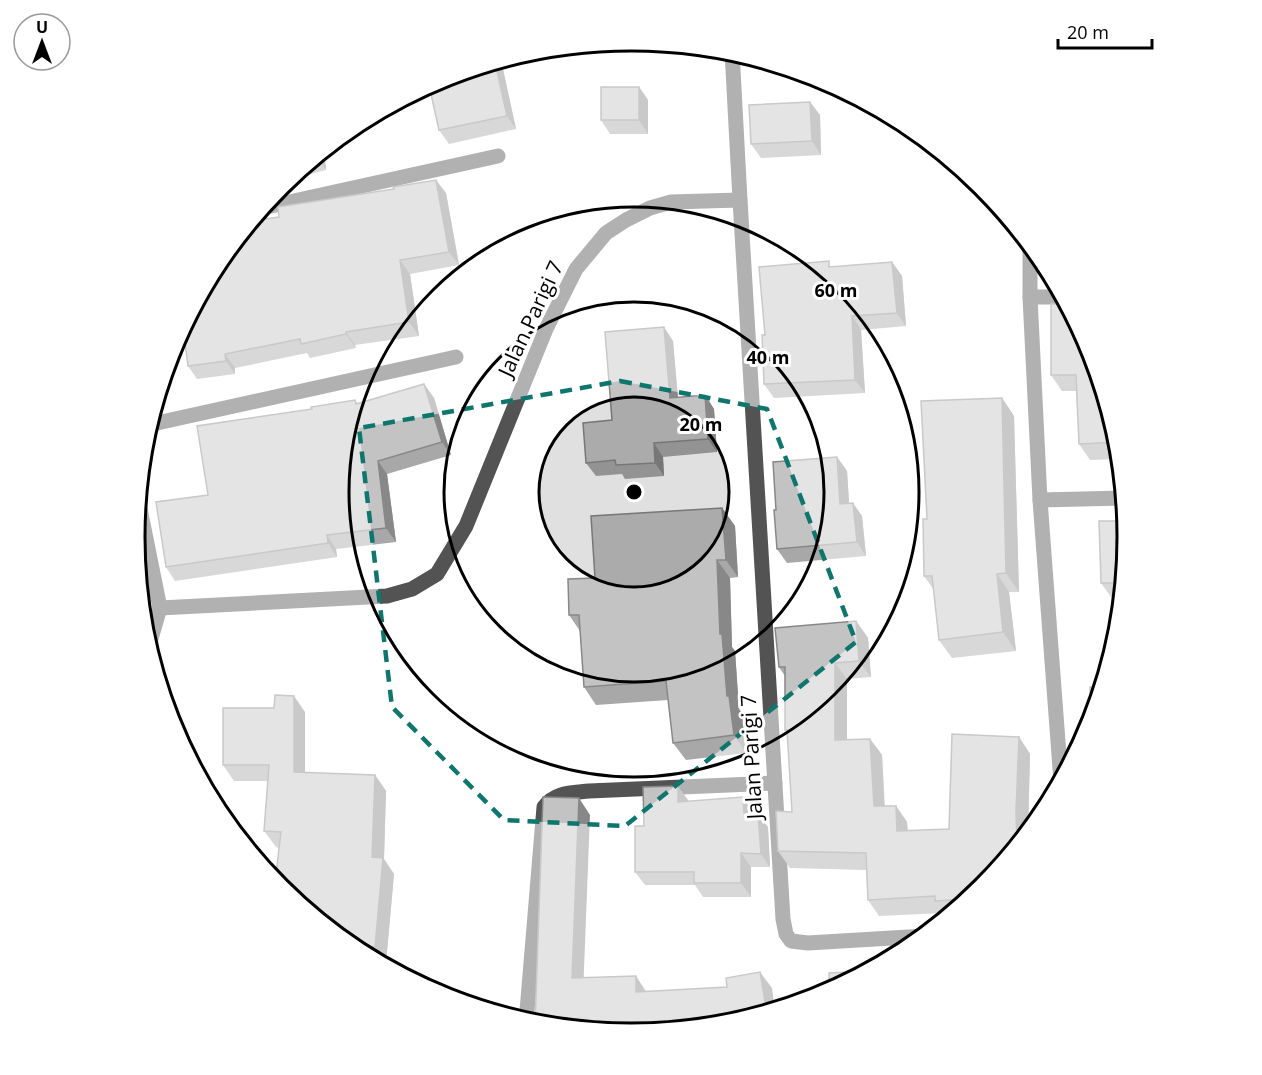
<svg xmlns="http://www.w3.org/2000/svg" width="1262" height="1075" font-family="'Open Sans',sans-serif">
<rect width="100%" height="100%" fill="#fff"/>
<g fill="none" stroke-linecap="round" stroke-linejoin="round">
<g stroke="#535353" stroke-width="15">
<path d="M732 51 740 200"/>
<path d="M262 208 498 156"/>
<path d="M1030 244V297L1040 500 1061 782"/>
<path d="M1030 297H1063"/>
<path d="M148 425 456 357"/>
<path d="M138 499 160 608 387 596 412 589 437 574 466 526 546 329 576 269 606 233 626 220 650 208 671 202 740 200 783 919 786 934 791 941 808 943 925 936"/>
<path d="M1040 500 1124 498"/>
<path d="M148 649 160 608"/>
<path d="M526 1023 544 807C555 792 571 793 589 791L775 783"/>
</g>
</g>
<g fill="#a8a8a8">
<path d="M639 41 657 43 641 44Z"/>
<path d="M501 60 516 129 449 144 439 130Z"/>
<path d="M811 75 822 78 846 91 822 92Z"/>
<path d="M639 87 648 100V134H610L601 120Z"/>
<path d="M810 102 820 115 821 155 761 158 751 144Z"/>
<path d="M324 150 326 170 287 180Z"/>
<path d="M446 193 459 265 410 274 419 336 355 345 356 348 310 358 307 353 235 368V374L197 379 188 366Z"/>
<path d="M892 262 902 276 906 326 861 330 865 393 774 398 764 384 765 335 833 267Z"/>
<path d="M1051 304 1119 441 1120 459 1090 460 1079 444 1076 391H1062L1051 375Z"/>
<path d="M673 341 678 397 705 395 714 409 717 452 663 457 664 476 625 479 622 474 596 476 586 463 612 420Z"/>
<path d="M424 384 434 398 451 455 387 474 396 542 336 549 337 557 175 581 166 567 208 495 312 409 355 400 358 404Z"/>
<path d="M1002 398 1014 416 1019 592H1009L1016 651 952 658 939 640 934 590 924 576 927 519Z"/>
<path d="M837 457 847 471 849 503 862 516 866 556 787 563 777 549 776 510Z"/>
<path d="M722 508 735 526 738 577 730 578 732 647 735 651 739 709 742 713 746 753 686 760 673 743 668 700 596 705 584 687 580 631 569 615 595 578Z"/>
<path d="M1128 538 1122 596 1111 597 1101 583Z"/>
<path d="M856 621 868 638 871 677 847 679V740L870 739 882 755 885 806H896L907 822 908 831 949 829 1019 737 1030 754 1028 834 982 889 948 917H946L943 913 879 916 868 900 866 870 790 868 778 851 792 812 788 733 785 730V676L779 667Z"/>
<path d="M305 712V773L375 775 386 791 384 859 394 874 386 963 377 962 355 951 279 889 275 882 279 848 276 847 264 831 268 781H234L223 765Z"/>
<path d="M743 797 752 810V813L768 827 770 867H751V897H703L695 885H645L635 872 644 826 688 800V801Z"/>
</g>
<g fill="#888">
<path d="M501 60 516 129 507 116 495 62Z"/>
<path d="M639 87 648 100V134L639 120Z"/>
<path d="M810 102 820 115 821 155 812 141Z"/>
<path d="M324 150 326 170 316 156Z"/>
<path d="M436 180 446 193 459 265 449 252Z"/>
<path d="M400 260 410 274 419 336 409 322Z"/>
<path d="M892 262 902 276 906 326 897 313Z"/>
<path d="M852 316 861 330 865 393 855 380Z"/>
<path d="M664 327 673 341 679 411 670 398Z"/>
<path d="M346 332 355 345 356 348 346 334Z"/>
<path d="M225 354 235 368V374L226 361Z"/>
<path d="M424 384 434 398 451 455 442 442Z"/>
<path d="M705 395 714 409 717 452 708 439Z"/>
<path d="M1002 398 1014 416 1019 592 1006 573Z"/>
<path d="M654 443 663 457 664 476 655 463Z"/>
<path d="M837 457 847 471 850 517 840 504Z"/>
<path d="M378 461 387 474 396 542 386 528Z"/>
<path d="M853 503 862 516 866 556 857 542Z"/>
<path d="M722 508 735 526 738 577 726 560Z"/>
<path d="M327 535 336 549 337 557 328 543Z"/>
<path d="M717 560 730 578 732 647 735 651 739 709 742 713 746 753 734 735 727 696 720 634Z"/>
<path d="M997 574 1009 592 1016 651 1003 632Z"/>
<path d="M856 621 868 638 871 677 859 661Z"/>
<path d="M835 663 847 679V757L835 740Z"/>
<path d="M294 696 305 712V788L294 772Z"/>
<path d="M1019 737 1030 754 1028 834 1017 846 1016 811Z"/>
<path d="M870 739 882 755 885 823 874 806Z"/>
<path d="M375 775 386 791 384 859 394 874 386 963 375 947 372 857Z"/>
<path d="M678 786 688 800V815L678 802Z"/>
<path d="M743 797 752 810 753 827 744 813Z"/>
<path d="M579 798 590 815 583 995 572 978Z"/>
<path d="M896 806 907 822 908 848 897 831Z"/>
<path d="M758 814 768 827 770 867 761 854Z"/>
<path d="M741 853 751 867V897L741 883Z"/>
<path d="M760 972 772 988 775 1011 767 1013Z"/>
<path d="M636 976 647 993 636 992Z"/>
</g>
<g fill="#c3c3c3" stroke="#888" stroke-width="1.5">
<path d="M495 62 507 116 439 130 429 85 441 78Z"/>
<rect x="601" y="87" width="38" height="33"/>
<path d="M810 102 812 141 751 144 749 105Z"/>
<path d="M436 180 449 252 400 260 409 322 346 332V334L301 344 300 339 225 354 226 361 188 366 183 327 218 261 251 221 279 217 278 207 394 189 393 187Z"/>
<path d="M829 261V267L892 262 897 313 852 316 855 380 764 384 762 335H765L759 267Z"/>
<path d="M1051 304H1067L1090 348 1119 442 1079 444 1076 375H1051Z"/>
<path d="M664 327 670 398 705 395 708 439 654 443 655 463 616 465 615 460 586 463 583 423 612 420 605 332Z"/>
<path d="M424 384 442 442 378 461 386 528 327 535 328 543 166 567 156 502 208 495 197 426 312 409 311 407 355 400 356 404Z"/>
<path d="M1002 398 1006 573 997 574 1003 632 939 640 932 576H924L923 519H927L921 401Z"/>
<path d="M837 457 840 504 853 503 857 542 777 549 774 510H776L773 462Z"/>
<path d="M722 508 726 560H717L720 634H722L727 696H729L734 735 673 743 666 681 584 687 579 615H569L568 579 595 578 591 516Z"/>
<path d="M1099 521H1126L1128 538 1124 583H1101Z"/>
<path d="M856 621 859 661 835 663V740L870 739 874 806H896L897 831 949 829 952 734 1019 737 1016 811 1017 846 982 889 967 902V899L935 901V896L868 900 866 853 778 851 776 811 792 812 787 730H785V667H779L775 628Z"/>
<path d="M1090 687H1102L1090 728Z"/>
<path d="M275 695 294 696V772L375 775 372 857 383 858 375 947 348 945 279 889 274 882H275L281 832 264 831 269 765H223V708H274Z"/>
<path d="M678 786V802L743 797 744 813 758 814 761 854 741 853V883H694V872H635V826H644L643 787Z"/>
<path d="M543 797 579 798 572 978 636 976V992L727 987 726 978 760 972 767 1013 728 1025 631 1034 535 1025Z"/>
<path d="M902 953 891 959V954Z"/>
<path d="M870 971 830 992 829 973Z"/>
</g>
<path d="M0 0H1262V1075H0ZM620 381 767 409 856 642 625 826 504 820 392 707 359 428Z" fill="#fff" fill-opacity=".55" fill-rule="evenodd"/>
<path fill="none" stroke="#0f766e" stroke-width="4.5" stroke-dasharray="12 8" stroke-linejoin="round" d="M620 381 767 409 856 642 625 826 504 820 392 707 359 428Z"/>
<circle cx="634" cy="492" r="95" fill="#000" fill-opacity=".12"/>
<g fill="none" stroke="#000" stroke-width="3">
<circle cx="634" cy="492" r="95"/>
<circle cx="634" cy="492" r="190"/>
<circle cx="634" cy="492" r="285"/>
</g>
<g text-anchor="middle" stroke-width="6" stroke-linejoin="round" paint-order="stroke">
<g font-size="21" fill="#000" stroke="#fff">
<text transform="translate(531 319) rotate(-65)" y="7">Jalan Parigi 7</text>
<text transform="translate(752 757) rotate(-93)" y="7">Jalan Parigi 7</text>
</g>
</g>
<path d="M0 0H1262V1075H0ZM145 537a486 486 0 1 1 972 0a486 486 0 1 1-972 0Z" fill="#fff" fill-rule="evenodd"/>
<path fill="none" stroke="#000" stroke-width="3" d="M145 537a486 486 0 1 1 972 0a486 486 0 1 1-972 0Z"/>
<circle cx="634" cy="492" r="9" fill="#000" stroke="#fff" stroke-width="3"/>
<g font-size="18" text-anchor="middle" font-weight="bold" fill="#000" stroke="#fff" stroke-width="6" stroke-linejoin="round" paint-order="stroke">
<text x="836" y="297">60 m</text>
<text x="768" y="364">40 m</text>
<text x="701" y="431">20 m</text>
</g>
<g transform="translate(42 42)"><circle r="28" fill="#ffffff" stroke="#999999" stroke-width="1.5"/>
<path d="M0-4.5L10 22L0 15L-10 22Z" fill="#000000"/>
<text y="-9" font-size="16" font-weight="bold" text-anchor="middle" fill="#000000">U</text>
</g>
<path d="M1058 39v9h94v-9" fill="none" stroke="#000000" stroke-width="3"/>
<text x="1067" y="39" font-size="18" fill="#000000" stroke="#ffffff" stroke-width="4.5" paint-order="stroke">20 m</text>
</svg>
